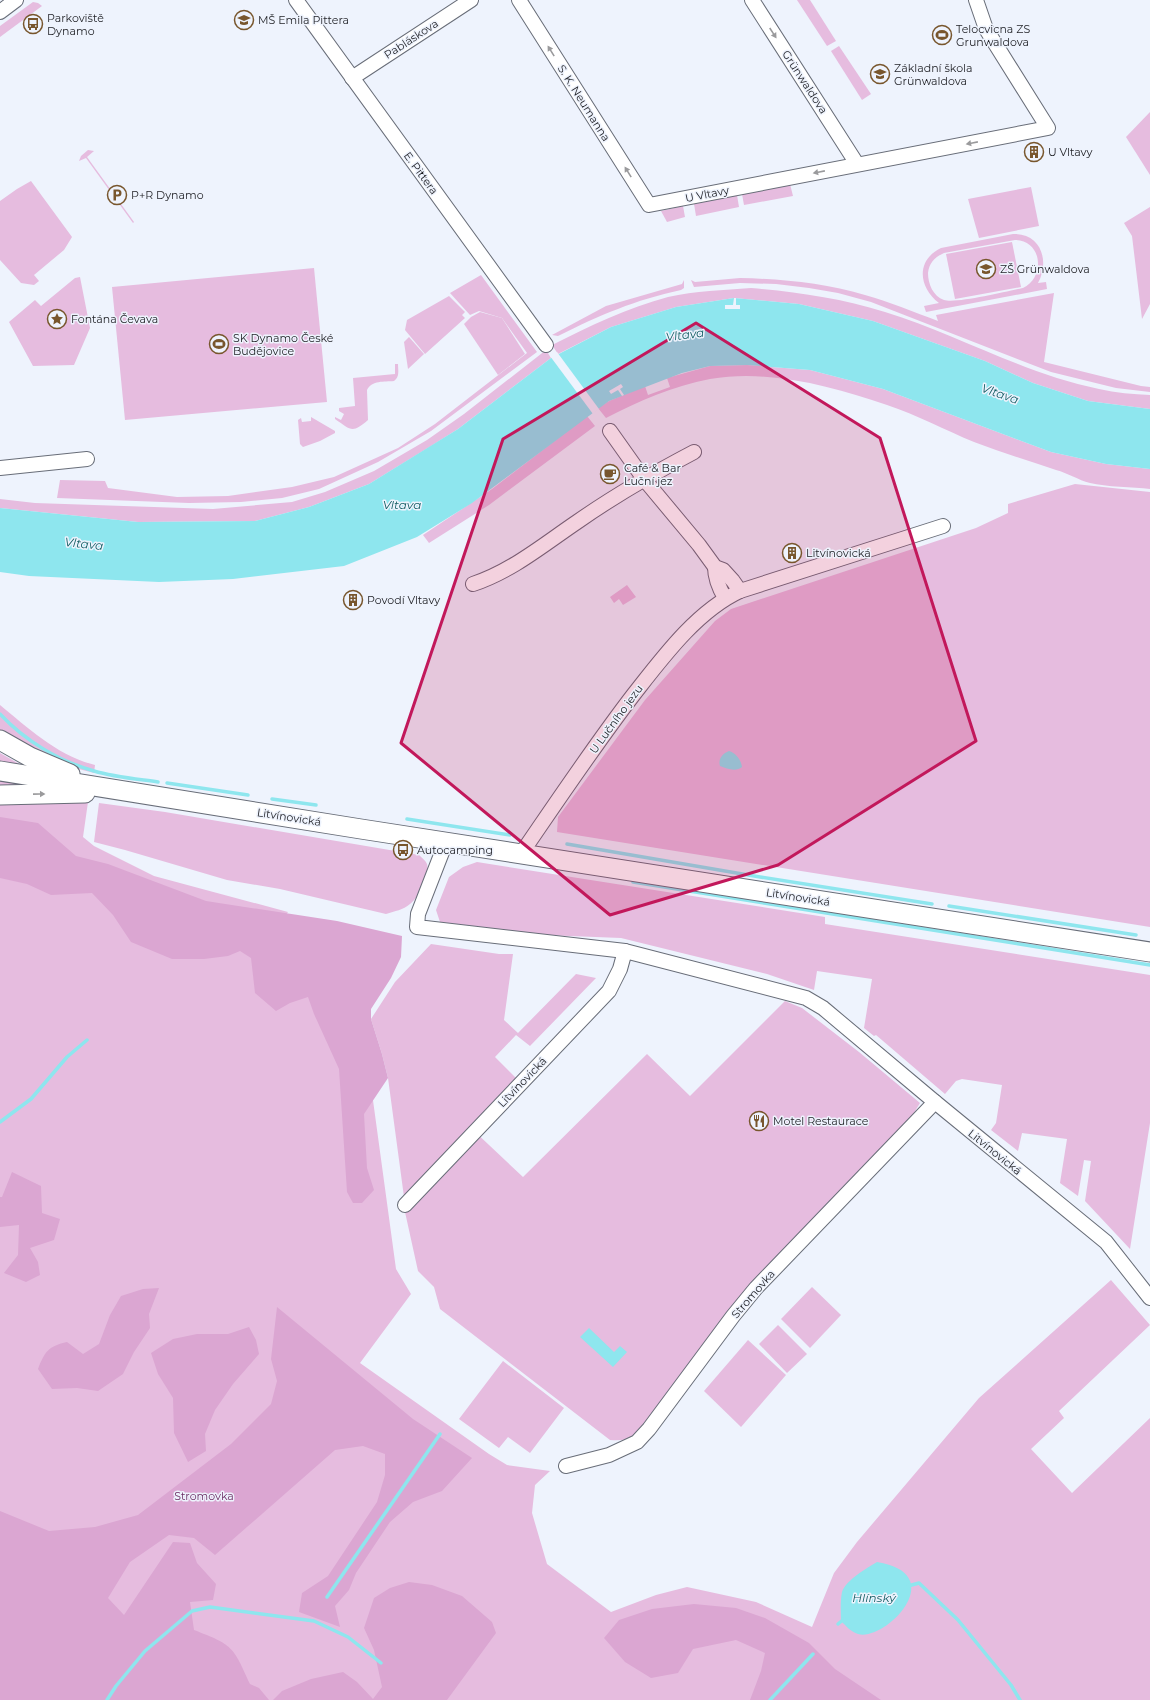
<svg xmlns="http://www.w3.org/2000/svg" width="1150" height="1700" font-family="Montserrat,sans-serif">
<rect width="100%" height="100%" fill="#eef3fd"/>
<g fill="#e6bcdf" fill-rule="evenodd">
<path d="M797 0H810L836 41 827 46Z"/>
<path d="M33 2 38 3 42 6 0 37V26Z"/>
<path d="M839 46 871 94 862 100 831 51Z"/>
<path d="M1150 112V175L1126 137Z"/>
<path d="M88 150 94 151 87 157 134 222 133 223 86 158 79 161 81 156Z"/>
<path d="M31 181 72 237 64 250 34 275 39 281 34 285 21 283 0 260V201L17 189Z"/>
<path d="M790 184 793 196 744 205 742 194Z"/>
<path d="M1031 187 1039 226 979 238 968 199Z"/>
<path d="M737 195 739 207 696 216 694 204Z"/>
<path d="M683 206 685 217 667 222 661 211Z"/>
<path d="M1150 207V304L1142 319 1132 236 1124 223Z"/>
<path d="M1013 234C1041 233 1050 261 1038 283L1046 282 1047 289 926 312 924 306 939 303C918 287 916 260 941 248ZM1015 240C1042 240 1046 277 1023 288 1008 291 956 304 944 300 933 296 928 284 928 273 929 263 935 257 944 253Z"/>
<path d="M1012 242 1021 287 955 299 946 254Z"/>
<path d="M314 268 327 402 125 420 112 287Z"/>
<path d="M481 275 537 352 431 431 378 462 319 489 282 498 241 502 189 503 57 498 60 480 105 481 108 488 177 497 228 496 292 487 334 477 398 448 435 424 527 353 502 318 479 311 470 315 450 293Z"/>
<path d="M80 277 90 328 74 365 33 366 9 322 35 300 41 306 75 278Z"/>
<path d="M740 278C782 279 825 283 865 295 890 302 914 312 938 321L936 315 1054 293 1044 362 1141 386 1150 387V392L1116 388 1051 372 871 302 838 293 809 288 776 284 740 283 694 287 691 280 695 282Z"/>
<path d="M684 280V288L681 290C635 300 600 315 558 336L552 335 606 306 682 284Z"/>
<path d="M751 288C797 292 840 298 885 312 957 334 1024 374 1099 389 1116 393 1133 394 1150 395V409L1088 401 1033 383 985 361 873 321 799 304 734 298 676 307 611 327 558 354 552 345C590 326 627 308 668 297 695 291 724 290 751 288Z"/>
<path d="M449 296 465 312 462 315 465 318 425 354 405 330 407 320Z"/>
<path d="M480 312 502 318 525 354 498 375 464 324 471 317Z"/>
<path d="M409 337 424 354 408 369 404 342Z"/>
<path d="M546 350 551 358 458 429 431 446 369 484 309 507 255 521 138 522 0 508V499L35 503 213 509 292 502 325 492 374 471 427 440 464 414Z"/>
<path d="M395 364H398C398 370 400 377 394 381 384 382 372 380 367 390L368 420C352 434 351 430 335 419V417L341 420 344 414 339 411V408L355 406 353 378 395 374Z"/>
<path d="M747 365 810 370 883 389 1051 452 1106 464 1150 469V489C1133 487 1106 487 1090 483 1078 480 1068 473 1056 470 1028 461 1001 452 974 442 945 430 917 415 887 405 831 386 769 369 710 379 673 386 639 401 606 418L598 408 609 401 645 386 648 395 670 387 667 378 710 366Z"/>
<path d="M587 416 595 426 489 505 429 543 423 535 492 489Z"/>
<path d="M311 417 335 431V433L320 441 303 447 300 444 298 420 301 418 302 422 311 421Z"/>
<path d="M1075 484 1150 492V927L557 832 558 817 645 700 715 621 731 609 976 528 1008 513V504Z"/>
<path d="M627 585 636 597 623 605 619 599 614 603 610 597Z"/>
<path d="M0 705C28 728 58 756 95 765L94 773 71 767 0 733Z"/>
<path d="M0 753 23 766 0 764Z"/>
<path d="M0 780 45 788 0 789Z"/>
<path d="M58 800 88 802 83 837 94 846 154 876 288 912 280 923 372 1093 396 1269 411 1294 360 1363 489 1454 507 1465 550 1471 535 1485 532 1513 547 1564 611 1612 656 1595 687 1587 756 1602 812 1627 834 1573 857 1542 979 1398 1111 1280 1150 1325 1059 1411 1064 1418 1031 1449 1072 1493 1150 1418V1700H0V802Z"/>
<path d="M99 803 165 812 419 855C422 858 426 861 427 864 430 875 419 897 410 904 403 910 395 911 386 914L280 889 227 880 125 850 94 842Z"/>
<path d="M477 862 825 917V924L1150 975V1123L1130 1249 1085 1201 1091 1161 1084 1160 1078 1196 1060 1183 1067 1139 1022 1133 1018 1151 991 1130 996 1123 1002 1085 962 1079 956 1081 945 1094 876 1035 874 1036 864 1028 872 979 817 971 814 990 767 974 621 938 544 935 440 922 436 910 449 877 463 867Z"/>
<path d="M431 944 499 954H513L504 1020 518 1033 576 974 596 978 530 1046 516 1035 495 1057 519 1081 472 1129 523 1177 647 1054 690 1096 785 1001 802 1008 859 1052 920 1103 909 1121 636 1435C627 1440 620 1441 610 1440L440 1309 434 1287 418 1271 405 1212 404 1197 388 1078 382 1054 371 1019 395 982Z"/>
<path d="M812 1287 841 1315 810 1348 781 1319Z"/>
<path d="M778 1325 807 1354 787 1373 759 1344Z"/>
<path d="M748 1340 786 1375 741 1427 704 1391Z"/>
<path d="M503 1361 564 1408 530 1453 508 1437 499 1448 459 1419Z"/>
</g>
<g fill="#dba6d2">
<path d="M0 817 38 823 76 856 108 864 206 901 337 921 402 936 401 957 391 978 371 1009V1019L382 1054 388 1078 364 1114 367 1168 374 1190 362 1203H353L347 1192 339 1069 314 1014 308 997 290 1003 276 1011 255 993 251 958 240 951 228 956 204 959H172L131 942 113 915 92 893 51 895 27 884 0 878Z"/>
<path d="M12 1172 41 1186 42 1213 60 1219 54 1240 30 1248 38 1262 40 1275 26 1282 4 1273 18 1255 19 1225 0 1227V1197H2Z"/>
<path d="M159 1288 149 1314 150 1328 134 1352 123 1374 98 1391 77 1388 52 1389 38 1369C45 1351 49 1346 67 1342L83 1354 99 1344 110 1315 121 1296 143 1289Z"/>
<path d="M277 1307 413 1419 472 1458 442 1491 413 1502 390 1522 356 1573 349 1590 335 1606 340 1627 299 1612 302 1593 328 1576 377 1502 385 1475V1454L363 1446 335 1450 215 1555 194 1538 169 1535 130 1562 108 1598 124 1615 173 1542 190 1543 197 1563 216 1584 213 1600 190 1602 194 1630C233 1645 233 1646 250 1684L259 1688 269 1700H0V1511L49 1531 95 1527 138 1515 231 1444 271 1404 277 1381 271 1359Z"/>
<path d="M249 1327 256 1340 259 1354 233 1384 215 1410 205 1434 206 1451 188 1462 174 1433 173 1398 158 1374 151 1353 173 1339 197 1334H228Z"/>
<path d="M409 1582 432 1585 462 1596 492 1622 496 1633 447 1700H273L282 1691 311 1679 343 1672 357 1682 373 1699 382 1687 374 1650 364 1628 374 1598 390 1588Z"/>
<path d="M694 1604 736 1608 765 1618 809 1643 835 1669 881 1700H750L761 1671 765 1653 736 1640 693 1649 678 1673 651 1678 625 1662 604 1638 619 1620 652 1609Z"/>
</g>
<g fill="#8ee6ee">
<path d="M734 298 799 304 873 321 985 361 1033 383 1088 401 1150 409V469L1106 464 1051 452 883 389 810 370 747 365 710 366 682 373 609 401 472 503 417 537 344 566 233 579 159 582 29 576 0 572V508L138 522 255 521 309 507 369 484 458 429 551 358 611 327 676 307Z"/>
<path d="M729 751C736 753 741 760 742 767 736 772 727 769 720 766 718 759 722 754 729 751Z"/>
<path d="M589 1328 614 1352 620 1346 627 1352 613 1367 580 1337Z"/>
<path d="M877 1562C952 1574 885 1642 858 1634 851 1632 846 1626 841 1621 841 1611 840 1602 842 1592 846 1580 867 1568 877 1562Z"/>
</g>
<g fill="#eef3fd">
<path d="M734 298H736V305H740V309H725V305H733Z"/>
<path d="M557 352 599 409 593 414 550 356Z"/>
<path d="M621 384 623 387 620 389 624 395 622 396 618 390 611 394 609 391Z"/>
</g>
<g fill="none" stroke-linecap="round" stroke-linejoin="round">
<g stroke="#8ee6ee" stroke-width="3.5">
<path d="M0 714C25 741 59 761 94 771 114 777 137 779 158 782"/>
<path d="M167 783 248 795"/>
<path d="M272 799 316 805"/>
<path d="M407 819 510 835"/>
<path d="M567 844 760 877 932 904"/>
<path d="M633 882 1150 965"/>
<path d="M949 906 1136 935"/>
<path d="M0 1122 31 1099 67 1057 87 1040"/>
<path d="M908 1586 919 1583 958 1620 1011 1685 1020 1700"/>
<path d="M327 1597 440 1434"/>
<path d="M838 1624 844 1619"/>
<path d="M107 1700 116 1686 145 1651 192 1611 210 1607 314 1621 348 1637 381 1663"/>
<path d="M770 1700 813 1654"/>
</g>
<g stroke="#686d78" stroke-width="16">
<g id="minor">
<path d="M296 0 546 345"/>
<path d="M519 0 649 205 1048 128 986 29 976 0"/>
<path d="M752 0 857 164"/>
<path d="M0 12 16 0"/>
<path d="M352 78 471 0"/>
<path d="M610 431 644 479 699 545 715 567 723 570 733 581 740 591"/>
<path d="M0 468 87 459"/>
<path d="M715 567C715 579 719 588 725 598"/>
<path d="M473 584C512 571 543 545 577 522 614 496 654 473 694 452"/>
<path d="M446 842 418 914 417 927 625 951 806 998 823 1008 935 1102 1106 1242 1150 1298"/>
<path d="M521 854C558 800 594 746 634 694 663 657 697 611 740 591L943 526"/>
<path d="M405 1205 609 991 620 969 625 951"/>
<path d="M566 1466 609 1455 637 1442 649 1429 733 1316 756 1288 935 1102"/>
</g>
</g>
<g stroke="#686d78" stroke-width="21">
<g id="secondary">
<path d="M0 740 30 757 70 774"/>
<path d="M0 771 361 829 1150 952"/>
<path d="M0 795 85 793"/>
</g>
</g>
<use href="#minor" stroke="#fff" stroke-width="14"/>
<use href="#secondary" stroke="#fff" stroke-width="19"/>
</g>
<defs><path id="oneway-solid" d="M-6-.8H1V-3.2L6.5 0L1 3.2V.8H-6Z"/></defs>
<g fill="#9a9a9c">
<use href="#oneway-solid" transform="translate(773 33) rotate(57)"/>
<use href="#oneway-solid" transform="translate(551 51) rotate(-122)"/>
<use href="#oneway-solid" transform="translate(972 143) rotate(169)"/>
<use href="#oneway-solid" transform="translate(628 172) rotate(-122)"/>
<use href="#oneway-solid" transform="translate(819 172) rotate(169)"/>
<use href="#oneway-solid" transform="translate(39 794) rotate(-1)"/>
</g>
<path fill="#c2185b" fill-opacity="0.2" stroke="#c2185b" stroke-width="3" stroke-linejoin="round" d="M696 323 880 438 976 741 778 865 610 915 401 743 503 439Z"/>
<defs>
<g id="school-ring" transform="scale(1)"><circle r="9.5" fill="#eef3fd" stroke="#78562d" stroke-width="1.5"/><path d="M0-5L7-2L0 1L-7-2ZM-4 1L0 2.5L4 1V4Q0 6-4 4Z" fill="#78562d"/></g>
<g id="bus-ring" transform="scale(1)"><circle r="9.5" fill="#eef3fd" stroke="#78562d" stroke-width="1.5"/><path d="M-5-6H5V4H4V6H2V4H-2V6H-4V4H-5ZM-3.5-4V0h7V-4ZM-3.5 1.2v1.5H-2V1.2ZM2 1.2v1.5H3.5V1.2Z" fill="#78562d"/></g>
<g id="stadium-ring" transform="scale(1)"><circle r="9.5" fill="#eef3fd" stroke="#78562d" stroke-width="1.5"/><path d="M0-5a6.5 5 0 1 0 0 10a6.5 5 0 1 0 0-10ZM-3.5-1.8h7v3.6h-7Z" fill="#78562d"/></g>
<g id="building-ring" transform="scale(1)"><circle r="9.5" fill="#eef3fd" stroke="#78562d" stroke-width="1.5"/><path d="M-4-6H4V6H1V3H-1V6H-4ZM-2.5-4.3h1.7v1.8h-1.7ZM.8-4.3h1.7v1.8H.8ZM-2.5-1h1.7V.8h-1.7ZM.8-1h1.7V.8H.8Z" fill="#78562d"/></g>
<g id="parking-ring" transform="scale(1)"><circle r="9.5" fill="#eef3fd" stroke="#78562d" stroke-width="1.5"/><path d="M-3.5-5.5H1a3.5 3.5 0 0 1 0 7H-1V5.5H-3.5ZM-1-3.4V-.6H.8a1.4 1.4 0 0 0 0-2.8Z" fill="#78562d"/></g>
<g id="sight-ring" transform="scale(1)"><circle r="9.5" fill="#eef3fd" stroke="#78562d" stroke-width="1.5"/><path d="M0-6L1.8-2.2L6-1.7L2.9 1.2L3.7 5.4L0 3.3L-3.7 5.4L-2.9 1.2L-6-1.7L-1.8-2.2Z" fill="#78562d"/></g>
<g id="cafe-ring" transform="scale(1)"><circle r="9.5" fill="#eef3fd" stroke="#78562d" stroke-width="1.5"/><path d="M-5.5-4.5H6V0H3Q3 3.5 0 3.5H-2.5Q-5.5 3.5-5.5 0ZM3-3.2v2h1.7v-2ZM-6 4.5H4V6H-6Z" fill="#78562d"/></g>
<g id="restaurant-ring" transform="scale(1)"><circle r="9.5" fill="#eef3fd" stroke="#78562d" stroke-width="1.5"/><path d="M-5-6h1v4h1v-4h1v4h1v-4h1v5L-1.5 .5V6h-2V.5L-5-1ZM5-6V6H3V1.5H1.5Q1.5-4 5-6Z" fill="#78562d"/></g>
</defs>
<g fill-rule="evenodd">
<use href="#school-ring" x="244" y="20"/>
<use href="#bus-ring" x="33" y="24"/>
<use href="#stadium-ring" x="942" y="35"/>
<use href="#school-ring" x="880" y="74"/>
<use href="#building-ring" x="1034" y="152"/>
<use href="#parking-ring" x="117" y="195"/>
<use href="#school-ring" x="986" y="269"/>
<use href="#sight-ring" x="57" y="319"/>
<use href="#stadium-ring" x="219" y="344"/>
<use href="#cafe-ring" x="610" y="474"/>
<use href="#building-ring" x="792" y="553"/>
<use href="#building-ring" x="353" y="600"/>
<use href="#bus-ring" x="403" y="850"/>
<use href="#restaurant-ring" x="759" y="1121"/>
</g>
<g text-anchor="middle" stroke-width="3" stroke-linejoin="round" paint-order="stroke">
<g font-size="11" fill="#1e1f24" stroke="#eef3fd" text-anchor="start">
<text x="47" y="22">Parkoviště<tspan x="47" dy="13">Dynamo</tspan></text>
<text x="258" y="24">MŠ Emila Pittera</text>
<text x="956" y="33">Telocvicna ZS<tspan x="956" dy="13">Grunwaldova</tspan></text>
<text x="894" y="72">Základní škola<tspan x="894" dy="13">Grünwaldova</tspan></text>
<text x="1048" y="156">U Vltavy</text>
<text x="131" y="199">P+R Dynamo</text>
<text x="1000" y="273">ZŠ Grünwaldova</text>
<text x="71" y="323">Fontána Čevava</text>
<text x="233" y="342">SK Dynamo České<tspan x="233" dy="13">Budějovice</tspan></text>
<text x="624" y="472">Café &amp; Bar<tspan x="624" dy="13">Luční jez</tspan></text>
<text x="806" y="557">Litvínovická</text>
<text x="367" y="604">Povodí Vltavy</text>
<text x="417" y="854">Autocamping</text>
<text x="773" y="1125">Motel Restaurace</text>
</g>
<g font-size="11" fill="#1e1f24" stroke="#eef3fd">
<text transform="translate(411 39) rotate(-33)" y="4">Pabláskova</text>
<text transform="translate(805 82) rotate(57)" y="4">Grünwaldova</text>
<text transform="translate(584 103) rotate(58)" y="4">S. K. Neumanna</text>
<text transform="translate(421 173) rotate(54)" y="4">E. Pittera</text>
<text transform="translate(707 194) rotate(-11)" y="4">U Vltavy</text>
<text transform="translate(616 719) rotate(-54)" y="4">U Lučního jezu</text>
<text transform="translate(289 817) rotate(9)" y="4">Litvínovická</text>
<text transform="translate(798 897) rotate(9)" y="4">Litvínovická</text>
<text transform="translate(522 1082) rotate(-46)" y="4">Litvínovická</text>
<text transform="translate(995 1152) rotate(39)" y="4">Litvínovická</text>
<text transform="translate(753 1294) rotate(-49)" y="4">Stromovka</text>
</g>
<g font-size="11" fill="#6c2d64" stroke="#eef3fd">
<text x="204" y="1500">Stromovka</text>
</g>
<g font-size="12" font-style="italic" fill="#125d63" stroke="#eef3fd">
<text transform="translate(685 335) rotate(-7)" y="4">Vltava</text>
<text transform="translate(1000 394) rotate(19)" y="4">Vltava</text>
<text x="402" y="509">Vltava</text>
<text transform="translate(84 544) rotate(6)" y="4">Vltava</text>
<text x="874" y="1602">Hlínský</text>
</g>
</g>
</svg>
